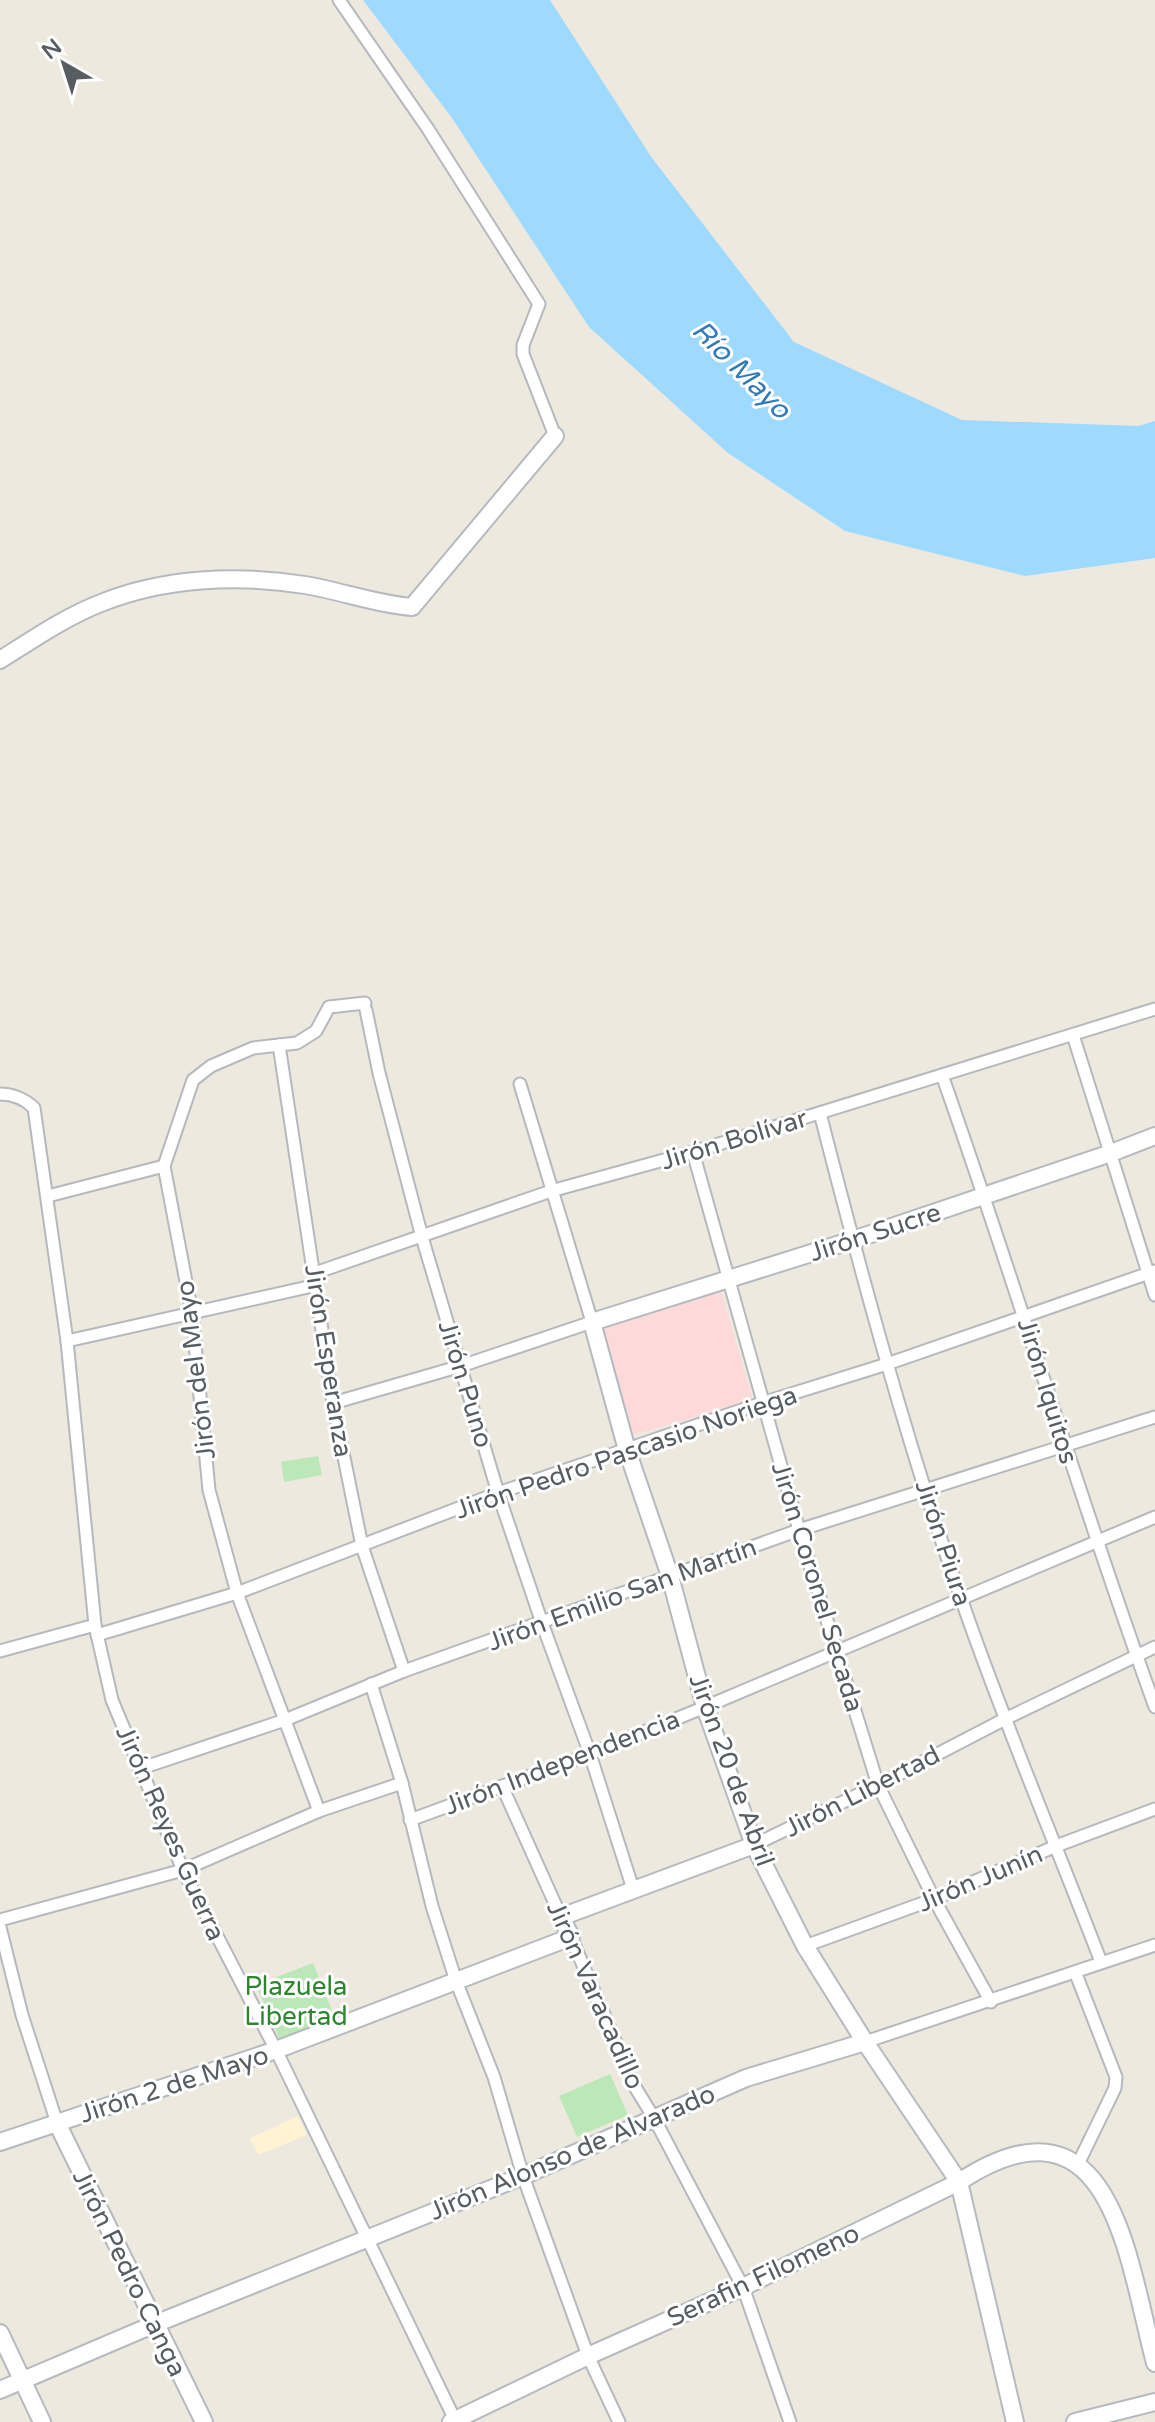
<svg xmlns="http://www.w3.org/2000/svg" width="1155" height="2422" font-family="'Varela Round',sans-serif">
<rect width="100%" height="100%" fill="#ede9df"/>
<path fill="#fff3d3" d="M298 2116 307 2135 258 2155 250 2138Z"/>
<path fill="#fddad9" d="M721 1292 753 1401 632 1435 629 1433 602 1329 604 1326Z"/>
<g fill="#bbe7b9">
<path d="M318 1456 322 1475 284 1482 281 1462Z"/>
<path d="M313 1963 335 2018 280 2040 256 1985Z"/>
<path d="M610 2074 628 2115 577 2137 559 2096Z"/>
</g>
<path fill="#9ed9ff" d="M363 0H550L652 158 794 342 962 420 1138 426 1155 421V558L1025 576 845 531 728 453 589 327 452 118Z"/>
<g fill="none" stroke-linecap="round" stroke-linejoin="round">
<g stroke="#b5b9be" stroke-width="15">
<g id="street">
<path d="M339 0 428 129 539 304 523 345V354L555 436"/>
<path d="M366 1010 379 1073 422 1237 498 1493 542 1623 590 1754 633 1889"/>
<path d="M1073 1035 1155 1295"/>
<path d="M279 1045 333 1403 362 1546 404 1671"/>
<path d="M942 1075C1016 1284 1079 1498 1155 1707"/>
<path d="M0 1094C12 1094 25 1099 34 1108L67 1341 95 1625 112 1700 183 1870 276 2050 456 2422"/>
<path d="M820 1113C862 1277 906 1441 962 1601 1004 1723 1055 1842 1101 1962"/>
<path d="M693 1152 799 1530 878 1785 934 1899 991 2002"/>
<path d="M48 1196 164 1166"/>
<path d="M315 1273 551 1191 693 1152 1155 1009"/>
<path d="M67 1341 317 1285"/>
<path d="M333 1403 461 1366 592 1322 520 1084"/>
<path d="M97 1635 237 1593 498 1493 762 1403 887 1364 1155 1271"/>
<path d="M0 1651 95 1625"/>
<path d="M371 1684 402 1783 432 1906 456 1981 494 2077 523 2176 588 2356 619 2422"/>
<path d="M139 1769 285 1720 404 1671 799 1530 1155 1417"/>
<path d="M502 1786 561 1917"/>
<path d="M319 1811 237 1593 209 1490 192 1313 164 1166 193 1080 211 1066 253 1048 297 1043 316 1031 329 1007 365 1003"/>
<path d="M410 1820 590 1754 705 1707 1155 1517"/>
<path d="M754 1845 878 1785 1005 1719 1155 1647"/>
<path d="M0 1920 183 1870 319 1811 402 1783"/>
<path d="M0 1927 22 2015 57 2123"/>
<path d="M571 1937 635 2087 654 2118 743 2287 790 2422"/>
<path d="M805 1946 934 1899 1056 1846 1155 1809"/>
<path d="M1076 1974 1116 2077 1115 2088 1078 2164"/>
<path d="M865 2042 1155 1945"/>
</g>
</g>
<g stroke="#b5bac0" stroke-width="20">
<g id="secondary">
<path d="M0 660C32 640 65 617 101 603 163 578 238 574 305 585 341 591 375 604 412 607L555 436"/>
<path d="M57 2123 204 2422"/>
<path d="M0 2142 276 2050 571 1937 561 1917 754 1845"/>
<path d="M0 2333 42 2422"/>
<path d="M0 2390 155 2324 523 2176 746 2078 865 2042"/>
<path d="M451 2422 588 2356 743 2287 959 2182C1111 2082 1127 2257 1155 2363"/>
<path d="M1015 2422 959 2182 865 2042 805 1946 754 1845 705 1707 670 1576 627 1450 592 1322 853 1240 1111 1153 1155 1136"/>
<path d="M1075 2422 1155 2402"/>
</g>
</g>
<use href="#street" stroke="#fff" stroke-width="11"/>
<use href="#secondary" stroke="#fff" stroke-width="16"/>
</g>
<g text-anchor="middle" stroke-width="6" stroke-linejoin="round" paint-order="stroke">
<g font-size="26" fill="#585d62" stroke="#fff">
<text transform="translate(734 1139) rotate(-17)" y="9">Jirón Bolívar</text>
<text transform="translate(875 1232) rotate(-18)" y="9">Jirón Sucre</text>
<text transform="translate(329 1361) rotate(81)" y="9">Jirón Esperanza</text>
<text transform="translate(195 1370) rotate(-97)" y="9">Jirón del Mayo</text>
<text transform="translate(466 1384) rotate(73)" y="9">Jirón Puno</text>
<text transform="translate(1048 1391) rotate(73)" y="9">Jirón Iquitos</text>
<text transform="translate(626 1452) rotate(-19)" y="9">Jirón Pedro Pascasio Noriega</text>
<text transform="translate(944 1543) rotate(72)" y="9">Jirón Piura</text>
<text transform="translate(818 1587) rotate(73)" y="9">Jirón Coronel Secada</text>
<text transform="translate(622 1594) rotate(-20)" y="9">Jirón Emilio San Martín</text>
<text transform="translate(562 1762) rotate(-21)" y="9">Jirón Independencia</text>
<text transform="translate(732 1770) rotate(70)" y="9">Jirón 20 de Abril</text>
<text transform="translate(862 1791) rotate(-27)" y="9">Jirón Libertad</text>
<text transform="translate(171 1833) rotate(66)" y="9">Jirón Reyes Guerra</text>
<text transform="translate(980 1878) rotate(-23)" y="9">Jirón Junín</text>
<text transform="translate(596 1995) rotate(66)" y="9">Jirón Varacadillo</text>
<text transform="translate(174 2084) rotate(-18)" y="9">Jirón 2 de Mayo</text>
<text transform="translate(572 2152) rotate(-23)" y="9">Jirón Alonso de Alvarado</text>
<text transform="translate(130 2273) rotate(64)" y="9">Jirón Pedro Canga</text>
<text transform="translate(763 2275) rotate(-25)" y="9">Serafin Filomeno</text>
</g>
<g font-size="26" fill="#2e852e" stroke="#fff">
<text x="296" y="1995">Plazuela<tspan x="296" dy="30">Libertad</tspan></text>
</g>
<g font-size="28" font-style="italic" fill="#337ab8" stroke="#fff">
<text transform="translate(742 369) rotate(45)" y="10">Río Mayo</text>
</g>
</g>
<g transform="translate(64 64) rotate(321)" stroke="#ffffff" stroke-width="6" paint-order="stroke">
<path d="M0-6L14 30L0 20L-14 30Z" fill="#585d62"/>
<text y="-12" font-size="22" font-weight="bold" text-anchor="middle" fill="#585d62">N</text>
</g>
</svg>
